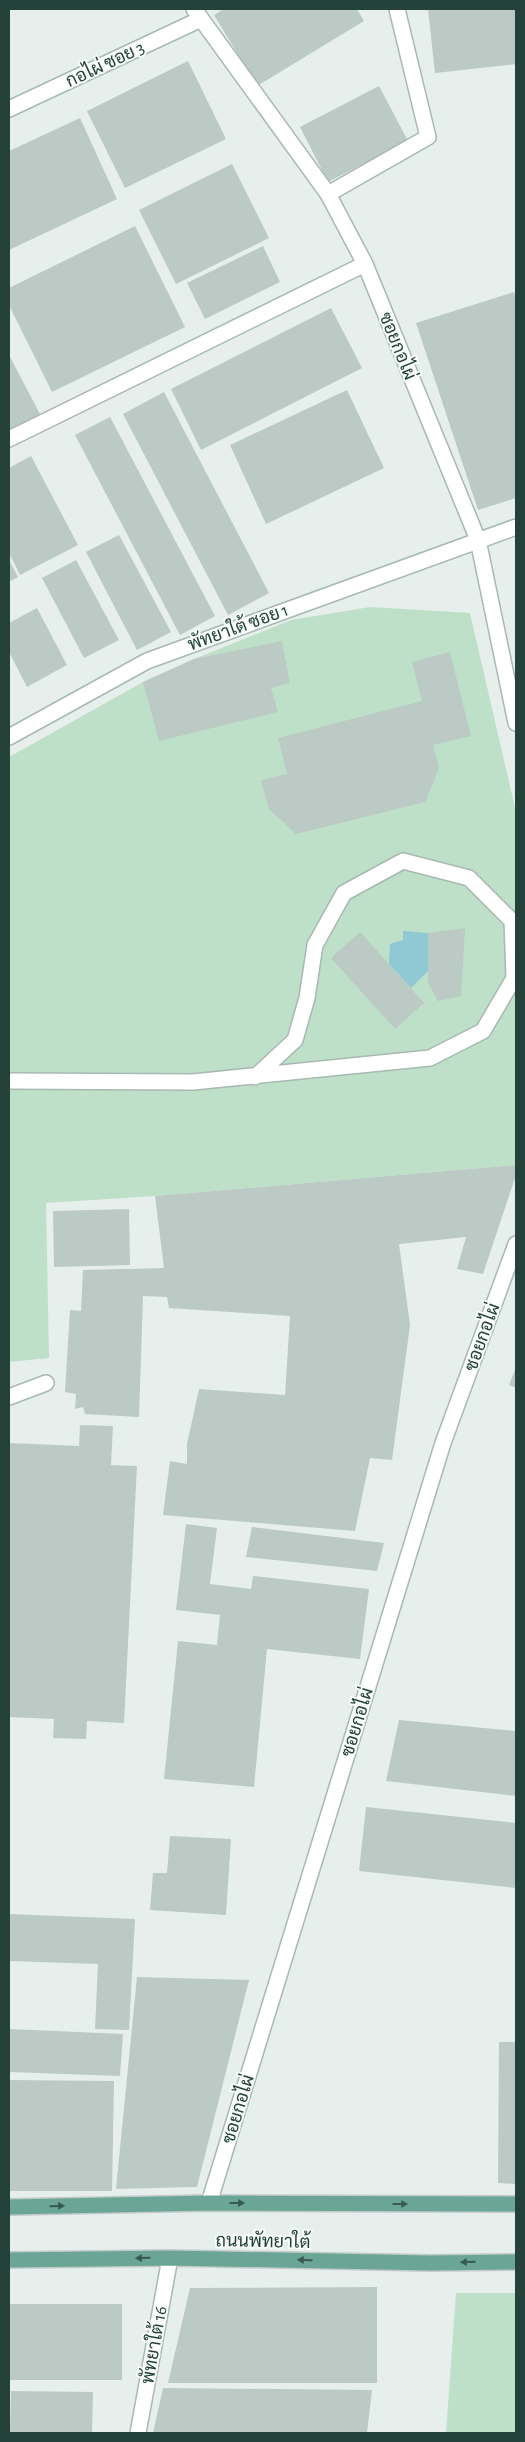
<svg xmlns="http://www.w3.org/2000/svg" width="525" height="2442" font-family="'Alegreya Sans',Sarabun,sans-serif">
<rect width="100%" height="100%" fill="#e6efeb"/>
<g fill="#bfe0c8">
<path d="M370 607 470 613 516 812V1165L155 1196 46 1203 49 1358 9 1362V757L143 682 194 659 291 620Z"/>
<path d="M456 2293H516V2433H446Z"/>
</g>
<path fill="#8ec9d4" d="M403 931 428 933V971L411 988 389 964 390 944 403 940Z"/>
<g fill="#bbcac4">
<path d="M224 9H357L364 21 257 86 214 15Z"/>
<path d="M428 9H516V64L435 73Z"/>
<path d="M188 61 226 139 125 188 87 111Z"/>
<path d="M379 86 408 141 328 182 300 127Z"/>
<path d="M80 118 117 199 9 250V151Z"/>
<path d="M232 164 269 238 176 284 139 210Z"/>
<path d="M135 226 185 327 52 392 9 305V288Z"/>
<path d="M263 246 280 282 205 319 187 283Z"/>
<path d="M514 292 516 298V498L478 510 416 323Z"/>
<path d="M331 308 362 368 201 450 171 389Z"/>
<path d="M9 355 41 416 9 433Z"/>
<path d="M347 390 384 468 266 524 230 445Z"/>
<path d="M164 392 269 593 228 615 123 414Z"/>
<path d="M110 417 215 616 180 635 75 435Z"/>
<path d="M31 456 78 545 20 575 9 553V468Z"/>
<path d="M119 535 171 632 137 650 86 552Z"/>
<path d="M9 560 18 577 9 582Z"/>
<path d="M76 560 119 640 84 658 42 578Z"/>
<path d="M37 608 67 665 27 687 9 652V623Z"/>
<path d="M282 641 290 683 271 688 278 712 159 741 143 682 194 659Z"/>
<path d="M450 652 471 736 433 745 439 768 425 802 296 834 269 809 261 780 287 774 278 738 422 701 412 662Z"/>
<path d="M465 928 461 996 438 1001 428 983V933Z"/>
<path d="M360 932 424 1003 395 1029 331 958Z"/>
<path d="M516 1165V1175L483 1274 457 1269 466 1237 399 1244 410 1325 392 1460 370 1458 355 1531 163 1515 170 1461 187 1464V1444L199 1389 285 1395 290 1316 169 1308 167 1297 143 1296 139 1417 85 1414 83 1407 75 1409 76 1394 65 1392 70 1310 81 1311 83 1270 164 1268 155 1196Z"/>
<path d="M129 1209 130 1265 54 1267 53 1211Z"/>
<path d="M516 1367V1388L509 1385Z"/>
<path d="M80 1425 113 1426 111 1465 137 1466 124 1723 87 1721 86 1739 53 1738 54 1719 9 1717V1443L79 1446Z"/>
<path d="M186 1524 217 1528 210 1584 251 1589 253 1576 369 1589 360 1659 267 1649 254 1787 164 1779 178 1641 217 1645 220 1615 176 1610Z"/>
<path d="M252 1527 384 1543 377 1571 246 1557Z"/>
<path d="M399 1720 516 1731V1796L386 1781Z"/>
<path d="M366 1807 516 1823V1888L359 1871Z"/>
<path d="M170 1836 231 1839 226 1915 150 1910 153 1873H167Z"/>
<path d="M9 1914 135 1919 129 2030 95 2029 98 1964 9 1961Z"/>
<path d="M137 1977 249 1980 197 2187 116 2189Z"/>
<path d="M9 2029 123 2034 120 2076 9 2072Z"/>
<path d="M499 2042H516V2184L498 2183Z"/>
<path d="M9 2080 114 2081 112 2191H9Z"/>
<path d="M377 2287V2383H168L190 2288Z"/>
<rect x="9" y="2304" width="113" height="76"/>
<path d="M163 2388 372 2390 367 2433H153Z"/>
<path d="M11 2391 93 2392 92 2433H10Z"/>
</g>
<g fill="none" stroke-linecap="round" stroke-linejoin="round">
<g stroke="#a8b8b2" stroke-width="18">
<g id="minor">
<path d="M194 9 328 194 365 264 478 540 516 723"/>
<path d="M9 109 201 19"/>
<path d="M328 194 428 137 397 9"/>
<path d="M9 439 365 264"/>
<path d="M9 737 147 661 516 527"/>
<path d="M9 1081 193 1082 430 1058 483 1031 514 978 512 921 469 878 403 861 344 893 315 945 307 998 295 1040 255 1077"/>
<path d="M9 1397 46 1383"/>
<path d="M209 2203 443 1443 516 1244"/>
<path d="M138 2433 170 2258"/>
</g>
</g>
<g stroke="#c2cac8" stroke-width="18">
<g id="major">
<path d="M9 2207 209 2203 516 2204"/>
<path d="M9 2260 170 2258 431 2263 516 2262"/>
</g>
</g>
<use href="#minor" stroke="#fff" stroke-width="15"/>
<use href="#major" stroke="#6aa596" stroke-width="15"/>
</g>
<defs><path id="oneway-solid" d="M-6-.8H1V-3.2L6.5 0L1 3.2V.8H-6Z" transform="scale(1.25)"/></defs>
<g fill="#365b51">
<use href="#oneway-solid" transform="translate(237 2203)"/>
<use href="#oneway-solid" transform="translate(400 2204)"/>
<use href="#oneway-solid" transform="translate(57 2206) rotate(-1)"/>
<use href="#oneway-solid" transform="translate(143 2258) rotate(179)"/>
<use href="#oneway-solid" transform="translate(305 2260) rotate(-179)"/>
<use href="#oneway-solid" transform="translate(468 2262) rotate(179)"/>
</g>
<g text-anchor="middle" stroke-width="4" stroke-linejoin="round" paint-order="stroke">
<g font-size="18" fill="#24423a" stroke="#f7fbf9">
<text transform="translate(105 64) rotate(-25)" y="6">กอไผ่ ซอย 3</text>
<text transform="translate(398 346) rotate(68)" y="6">ซอยกอไผ่</text>
<text transform="translate(238 627) rotate(-20)" y="6">พัทยาใต้ ซอย 1</text>
<text transform="translate(482 1337) rotate(-70)" y="6">ซอยกอไผ่</text>
<text transform="translate(357 1722) rotate(-73)" y="6">ซอยกอไผ่</text>
<text transform="translate(238 2109) rotate(-73)" y="6">ซอยกอไผ่</text>
<text transform="translate(263 2241) rotate(1)" y="6">ถนนพัทยาใต้</text>
<text transform="translate(154 2345) rotate(-80)" y="6">พัทยาใต้ 16</text>
</g>
</g>
<rect width="525" height="2442" fill="none" stroke="#24423a" stroke-width="20"/>
</svg>
